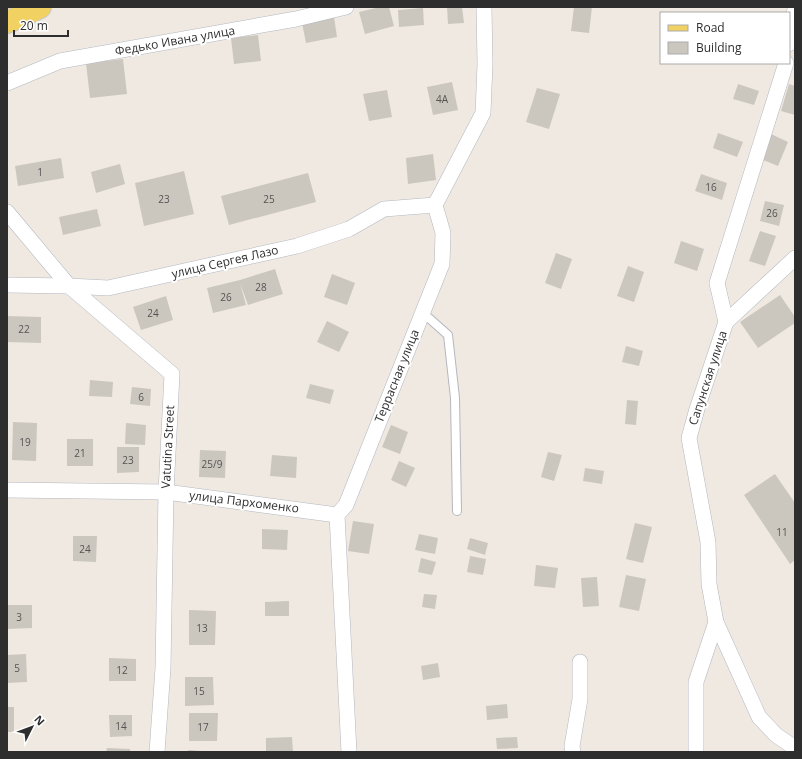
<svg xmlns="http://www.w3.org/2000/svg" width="802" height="759" font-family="'Open Sans',sans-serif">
<rect width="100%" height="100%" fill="#efe9e1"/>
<g fill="#cbc7bf">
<path d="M380 7H389L394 26 365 34 359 12Z"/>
<path d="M447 7H462L464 23 448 24Z"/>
<path d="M574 7H592L589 33 571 31Z"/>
<path d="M423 8 424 25 399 27 398 10Z"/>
<path d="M334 17 337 37 306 43 302 23Z"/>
<path d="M258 35 261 61 234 64 231 38Z"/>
<path d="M123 59 127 94 90 98 86 63Z"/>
<path d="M452 82 458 110 433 115 427 87Z"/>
<path d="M738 84 759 91 754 105 733 99Z"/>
<path d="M789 84 795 86V115L781 111Z"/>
<path d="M537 88 560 94 549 129 526 122Z"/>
<path d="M387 90 392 117 369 121 363 94Z"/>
<path d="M718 133 743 142 737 157 713 148Z"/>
<path d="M771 134 788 142 778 166 761 159Z"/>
<path d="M433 154 436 180 408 184 406 158Z"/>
<path d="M61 158 64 178 18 186 15 166Z"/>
<path d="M120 164 125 184 96 193 91 172Z"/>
<path d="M184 171 194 214 144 226 135 183Z"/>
<path d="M308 173 316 202 229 225 221 196Z"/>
<path d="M701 174 727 183 722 200 695 191Z"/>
<path d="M765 201 784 205 779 226 760 221Z"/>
<path d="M97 209 101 226 63 235 59 217Z"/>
<path d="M760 231 776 236 765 266 749 261Z"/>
<path d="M681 241 704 249 697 271 674 263Z"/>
<path d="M556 253 572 259 561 289 545 283Z"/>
<path d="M628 266 644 272 634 302 617 296Z"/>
<path d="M275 269 283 294 248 305 240 283 246 305 213 313 207 288 240 280Z"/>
<path d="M332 274 355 283 347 305 324 297Z"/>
<path d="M780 295 795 317V323L758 348 740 322Z"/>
<path d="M166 296 173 320 141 330 133 307Z"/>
<path d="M7 316 41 317V343L7 342Z"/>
<path d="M327 321 349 332 339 352 317 342Z"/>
<path d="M626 346 643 351 639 366 622 362Z"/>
<path d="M90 380 113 382 112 397 89 396Z"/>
<path d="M310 384 334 390 330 404 306 398Z"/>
<path d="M132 387 151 389 150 406 130 404Z"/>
<path d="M627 400 638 401 636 425 625 424Z"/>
<path d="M13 422 37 423 36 461 12 460Z"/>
<path d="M126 423 146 425 145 445 125 444Z"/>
<path d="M391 425 408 432 400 454 382 447Z"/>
<rect x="67" y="439" width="26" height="27"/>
<path d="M117 447H139V472L117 473Z"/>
<path d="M200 450 226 451 225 478 199 477Z"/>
<path d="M548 452 562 455 554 481 541 477Z"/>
<path d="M272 455 297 457 296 478 270 476Z"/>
<path d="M399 461 415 468 406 487 391 480Z"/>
<path d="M585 468 604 471 602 484 583 481Z"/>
<path d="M775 474 795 503V560L790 564 744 495Z"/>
<path d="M353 521 374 524 369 554 348 551Z"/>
<path d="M635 523 652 527 643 563 626 559Z"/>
<path d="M262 529 288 530 287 550 262 549Z"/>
<path d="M419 534 438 538 435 554 415 550Z"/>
<path d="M73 536H97L96 562 73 561Z"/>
<path d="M470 538 488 543 485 555 467 549Z"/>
<path d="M470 556 486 559 483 575 467 572Z"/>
<path d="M421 558 436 562 432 575 418 572Z"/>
<path d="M536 565 558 568 555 588 534 586Z"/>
<path d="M626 575 646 579 639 611 619 607Z"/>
<path d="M597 577 599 606 583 607 581 578Z"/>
<path d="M424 594 437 595 435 609 422 607Z"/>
<path d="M289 601V616H265V602Z"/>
<path d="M7 605H32V628L7 629Z"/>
<path d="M189 610 216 611 215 645H189Z"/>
<path d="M26 654 27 682 7 683V655Z"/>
<path d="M109 658 136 659V681H109Z"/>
<path d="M438 663 440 677 423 680 421 666Z"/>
<path d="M185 677H213L214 705 185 706Z"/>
<path d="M507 704 508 718 487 720 486 706Z"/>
<rect x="7" y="707" width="7" height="25"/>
<path d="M189 713H218L217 741H189Z"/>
<path d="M109 715H132V736L110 737Z"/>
<path d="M292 737 293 752H266V738Z"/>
<path d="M517 737 518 748 497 749 496 738Z"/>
<path d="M107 748 130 749V752H106Z"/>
<path d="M188 750 202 751V752H188Z"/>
</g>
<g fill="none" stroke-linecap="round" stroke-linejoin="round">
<g stroke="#b4b7c1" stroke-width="10">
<path id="lane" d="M422 312 448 335 455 398 457 511"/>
</g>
<g stroke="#b4b7c1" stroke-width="16">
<g id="street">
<path d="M789 44 795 9"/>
<path d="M786 63 717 283 726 322 697 409 689 438 708 542 709 584 716 622 759 717 776 735 795 748"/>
<path d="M7 83 60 61 296 19 346 7"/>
<path d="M7 212 69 286 172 374 166 492 163 668 157 752"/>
<path d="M7 285 69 286 108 288 297 246 349 229 384 209 435 205"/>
<path d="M726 322 795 258"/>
<path d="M7 490 166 492 337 515"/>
<path d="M349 752 337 515 346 505 442 264 443 233 435 205 483 113 485 64 484 7"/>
<path d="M573 752 572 746 580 699V662"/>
<path d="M696 752V682L716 622"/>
</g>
</g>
<g stroke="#c9c9c9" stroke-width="24">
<path id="primary" d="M7 22 20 17 40 7"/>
</g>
<use href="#lane" stroke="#fff" stroke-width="8"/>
<use href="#street" stroke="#fff" stroke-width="15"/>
<use href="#primary" stroke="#f2d163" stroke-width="22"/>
</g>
<g text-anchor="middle" stroke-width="4" stroke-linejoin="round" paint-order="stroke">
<g font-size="10" fill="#555452">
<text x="442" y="103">4А</text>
<text x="40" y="176">1</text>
<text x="711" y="191">16</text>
<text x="164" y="203">23</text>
<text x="269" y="203">25</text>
<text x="772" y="217">26</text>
<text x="261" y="291">28</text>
<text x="226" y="301">26</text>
<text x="153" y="317">24</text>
<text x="24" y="333">22</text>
<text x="141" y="401">6</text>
<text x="25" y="446">19</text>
<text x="80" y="457">21</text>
<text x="128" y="464">23</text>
<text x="212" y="468">25/9</text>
<text x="782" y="536">11</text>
<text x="85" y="553">24</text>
<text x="19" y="621">3</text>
<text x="202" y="632">13</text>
<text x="17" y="672">5</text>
<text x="122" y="674">12</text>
<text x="199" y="695">15</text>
<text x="121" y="730">14</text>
<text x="203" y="731">17</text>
</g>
<g font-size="12" fill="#2e2e2e" stroke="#fff">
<text transform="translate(175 41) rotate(-10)" y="4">Федько Ивана улица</text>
<text transform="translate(225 262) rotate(-13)" y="4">улица Сергея Лазо</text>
<text transform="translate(397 376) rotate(-68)" y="4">Террасная улица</text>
<text transform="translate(708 378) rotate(-72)" y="4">Сапунская улица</text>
<text transform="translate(168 447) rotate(-87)" y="4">Vatutina Street</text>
<text transform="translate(244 502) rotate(7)" y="4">улица Пархоменко</text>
</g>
</g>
<rect width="802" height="759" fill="none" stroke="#2e2e2e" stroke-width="16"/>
<rect x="660" y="12" width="130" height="52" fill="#ffffff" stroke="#ababab"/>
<rect x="668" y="25" width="20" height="6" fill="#f2d163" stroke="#ababab"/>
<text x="696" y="32" font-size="12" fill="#2e2e2e">Road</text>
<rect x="668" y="42" width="20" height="12" fill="#cbc7bf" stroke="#ababab"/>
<text x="696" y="52" font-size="12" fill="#2e2e2e">Building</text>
<g transform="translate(32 727) rotate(48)" stroke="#ffffff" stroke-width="3" paint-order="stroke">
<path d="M0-3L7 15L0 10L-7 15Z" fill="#2e2e2e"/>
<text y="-6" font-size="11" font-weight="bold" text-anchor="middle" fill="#2e2e2e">N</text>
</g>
<path d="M14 30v6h54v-6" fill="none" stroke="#2e2e2e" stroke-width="2"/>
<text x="20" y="30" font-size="12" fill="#2e2e2e" stroke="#ffffff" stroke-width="3" paint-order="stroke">20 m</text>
</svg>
